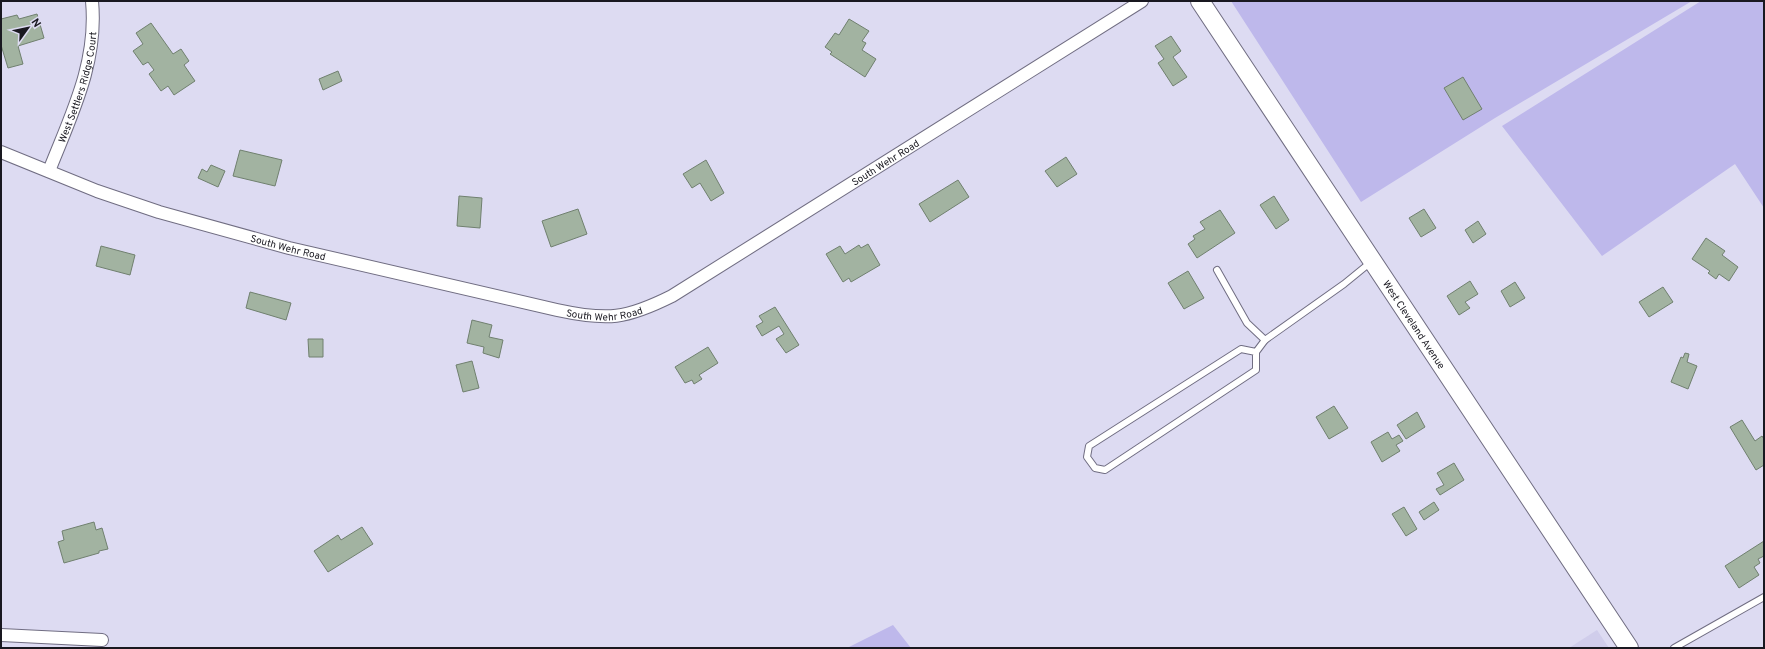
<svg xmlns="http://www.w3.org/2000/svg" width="1765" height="649" font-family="Overpass,sans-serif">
<rect width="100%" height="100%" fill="#dddbf2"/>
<path fill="#d0cdeb" d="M1597 630 1609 648H1569Z"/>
<g fill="#beb8eb">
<path d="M1231 1H1692L1495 118 1361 202Z"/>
<path d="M1701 1H1764V208L1735 164 1602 256 1502 126Z"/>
<path d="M893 625 911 648H847Z"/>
</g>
<g fill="#a2b3a1" stroke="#70806f">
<path d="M37 14 44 38 18 46 23 64 8 68 1 45V19L17 15 19 19Z"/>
<path d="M849 19 869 31 862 41 866 43 862 50 876 59 865 77 830 54 832 52 825 47 835 33 839 35Z"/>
<path d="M151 23 173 54 181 49 189 61 184 65 195 81 174 95 168 86 161 91 149 74 154 70 148 62 143 65 133 51 143 44 136 33Z"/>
<path d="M1171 36 1181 51 1173 57 1187 77 1173 86 1158 63 1164 59 1155 46Z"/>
<path d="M338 71 342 81 323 90 319 79Z"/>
<path d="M1463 77 1482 109 1463 120 1444 88Z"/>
<path d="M240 150 282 160 275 186 233 176Z"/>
<path d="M1066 157 1077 174 1057 187 1045 171Z"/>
<path d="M706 160 724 193 711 201 700 183 692 188 683 174Z"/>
<path d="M211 165 225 171 218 187 198 178 202 169 207 172Z"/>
<path d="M958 180 969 197 930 222 919 204Z"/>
<path d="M459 196 482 198 480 228 457 226Z"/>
<path d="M1274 196 1289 220 1276 229 1260 205Z"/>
<path d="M578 209 587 234 551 247 542 221Z"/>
<path d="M1424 209 1436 228 1421 237 1409 218Z"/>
<path d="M1220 210 1235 233 1197 258 1188 244 1195 239 1193 236 1205 229 1200 222Z"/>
<path d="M1478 221 1486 234 1473 243 1465 230Z"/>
<path d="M1706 238 1725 251 1722 255 1738 267 1729 281 1719 274 1716 279 1708 273 1710 271 1692 259Z"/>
<path d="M868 244 880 265 851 282 849 278 843 282 826 254 840 246 845 254 859 245 861 248Z"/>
<path d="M101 246 135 255 130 275 96 266Z"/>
<path d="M1188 271 1204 298 1184 309 1168 283Z"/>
<path d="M1470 281 1478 294 1465 302 1470 308 1459 315 1447 296Z"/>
<path d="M1515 282 1525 298 1510 307 1501 291Z"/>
<path d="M1663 287 1673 302 1649 317 1639 302Z"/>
<path d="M250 292 291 303 286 320 246 308Z"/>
<path d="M775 307 799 345 786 353 776 339 784 334 779 326 762 336 756 326 763 322 759 316Z"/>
<path d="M472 320 492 325 489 337 503 340 499 358 483 353 484 347 467 343Z"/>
<path d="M308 339H323V357H309Z"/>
<path d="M708 347 718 363 699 375 702 379 694 384 692 380 685 383 675 367Z"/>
<path d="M1685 353 1689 354 1687 362 1697 366 1688 389 1671 382 1681 357 1683 358Z"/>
<path d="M472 361 479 388 463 392 456 365Z"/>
<path d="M1334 406 1348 428 1329 439 1316 417Z"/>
<path d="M1417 412 1425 427 1406 439 1397 425Z"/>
<path d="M1742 420 1755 441 1762 436 1764 439V465L1756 470 1730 427Z"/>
<path d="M1388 432 1392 439 1399 435 1403 441 1396 445 1400 451 1382 462 1371 442Z"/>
<path d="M1454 463 1464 480 1440 495 1436 489 1444 485 1437 473Z"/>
<path d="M1434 502 1439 510 1424 520 1419 512Z"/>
<path d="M1404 507 1417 529 1406 536 1392 514Z"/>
<path d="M94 522 96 530 102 528 108 549 99 551V553L64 563 58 542 64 540 62 531Z"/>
<path d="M362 527 373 544 328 572 314 551 338 535 341 540Z"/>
<path d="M1764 541V556L1758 559 1760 563 1754 567 1759 575 1739 588 1725 566Z"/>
</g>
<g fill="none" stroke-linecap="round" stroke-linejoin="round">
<g stroke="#706d82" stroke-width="8">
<g id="service">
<path d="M1217 270 1247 323 1265 340 1344 284 1371 262"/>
<path d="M1256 352 1241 349 1089 446 1087 457 1095 468 1105 470 1256 370V352L1265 340"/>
<path d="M1674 648 1764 597"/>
</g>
</g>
<g stroke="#706d82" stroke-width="14">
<g id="minor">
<path id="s1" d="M1 152 97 191 159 212 289 248 557 310C608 321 626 319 672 296L1142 1"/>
<path id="s2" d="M49 171C71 115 98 63 92 1"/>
<path d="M1 635 102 640"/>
</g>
</g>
<g stroke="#706d82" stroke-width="20">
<g id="secondary">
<path id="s3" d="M1200 1 1629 648"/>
</g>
</g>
<use href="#service" stroke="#fff" stroke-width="6"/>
<use href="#minor" stroke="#fff" stroke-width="12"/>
<use href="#secondary" stroke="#fff" stroke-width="18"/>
</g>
<g text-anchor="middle" stroke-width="4" stroke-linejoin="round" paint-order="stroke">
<g font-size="10" fill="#191820" stroke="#dddbf2">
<text dy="4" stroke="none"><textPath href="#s2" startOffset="89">West Settlers Ridge Court</textPath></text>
<text dy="4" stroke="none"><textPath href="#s1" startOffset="950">South Wehr Road</textPath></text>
<text dy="4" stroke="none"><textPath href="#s1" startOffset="303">South Wehr Road</textPath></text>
<text dy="4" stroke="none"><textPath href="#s1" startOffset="627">South Wehr Road</textPath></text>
<text dy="4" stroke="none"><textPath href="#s3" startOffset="388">West Cleveland Avenue</textPath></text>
</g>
</g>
<rect width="1765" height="649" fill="none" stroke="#191820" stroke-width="4"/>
<g transform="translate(28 28) rotate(57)" stroke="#dddbf2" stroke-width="3" paint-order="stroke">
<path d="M0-3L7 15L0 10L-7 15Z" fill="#191820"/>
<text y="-6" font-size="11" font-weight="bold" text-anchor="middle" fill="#191820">N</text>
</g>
</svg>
